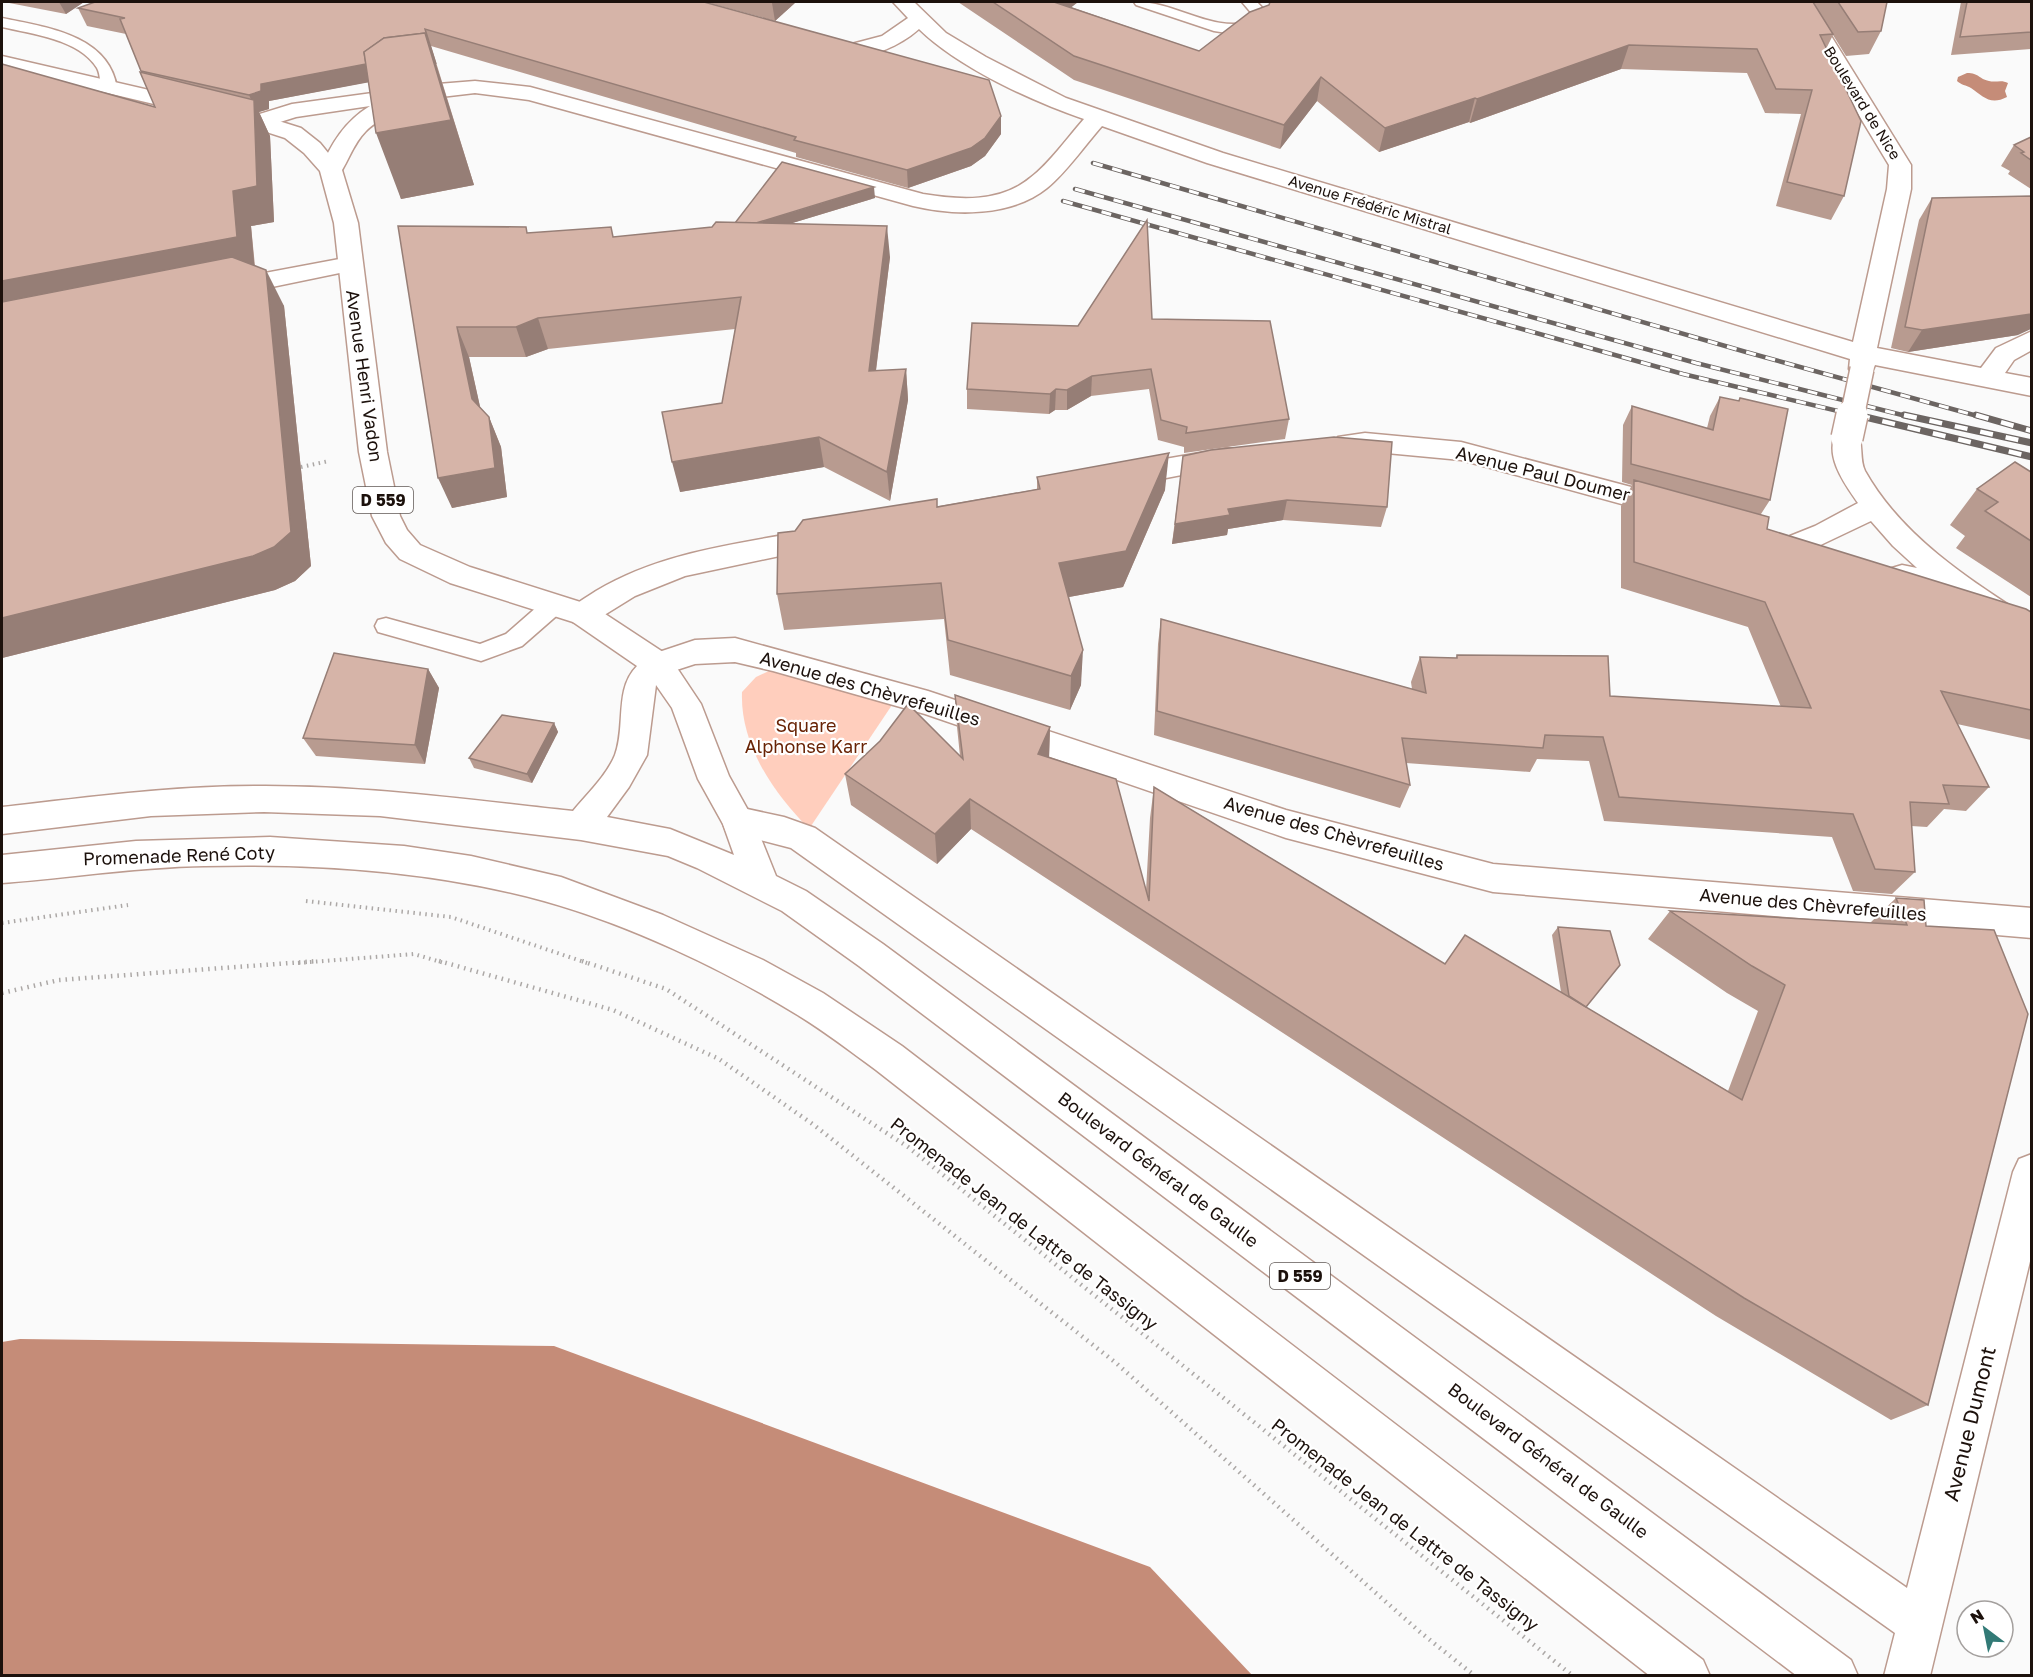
<svg xmlns="http://www.w3.org/2000/svg" width="2033" height="1677" font-family="'Golos Text',sans-serif">
<rect width="100%" height="100%" fill="#fafafa"/>
<path fill="#ffcebd" d="M771 670 892 705 809 829C773 792 740 745 742 692L756 677Z"/>
<g fill="#c58c78">
<path d="M1967 73C1979 73 1979 79 1989 81 1996 83 2001 79 2008 83L2005 91 2007 97C1990 106 1983 96 1971 88 1966 85 1961 85 1957 81L1958 77Z"/>
<path d="M20 1339 554 1346 1150 1567 1252 1675H2V1342Z"/>
</g>
<g fill="none" stroke-linecap="round" stroke-linejoin="round">
<g stroke="#bc9b8f" stroke-width="3">
<g id="lane">
<path d="M1134 2C1174 0 1212 34 1253 21V15L1242 2H1257L1268 14 1265 27 1240 35 1214 31 1136 5Z"/>
<path d="M2 18C46 27 109 35 117 88L115 91H103C99 84 101 75 97 68 79 39 32 34 2 27Z"/>
<path d="M554 597 562 599 565 605 562 611 522 646 481 661 378 632 375 626 378 620 386 618 480 644 506 634 546 599Z"/>
</g>
</g>
<g stroke="#bc9b8f" stroke-width="3">
<g id="street">
<path d="M893 2H914L946 33 986 57 1066 98 1223 153 1853 342 1887 189 1889 165 1802 21 1784 2H1805L1820 18 1911 165V189L1877 348 1981 368 1996 348 2032 331V350L2014 360 2005 373 2032 378V396L1875 365 1871 375 1862 378 1853 375 1849 369 1850 359 1207 163 1102 126C1086 144 1065 174 1047 188 1011 217 955 216 913 206L529 100 475 93 407 101C400 111 376 120 366 131 353 144 349 160 339 175L331 177 323 175 320 170C331 144 345 121 370 106L296 117 258 129 250 127 247 122 250 117 292 104 438 84 475 81 530 87 923 194C959 200 1000 203 1030 178 1050 163 1067 138 1084 119 1032 101 959 68 919 29 901 45 869 61 844 54L840 50 844 46 882 36 908 18Z"/>
<path d="M350 257 359 259 362 264 359 269 228 296 219 293 216 288 219 283 228 280Z"/>
<path d="M1847 429 1857 431C1864 444 1859 459 1865 471 1902 537 1970 580 2032 620V646L2021 643 1949 595 1892 584 1887 576 1892 568 1902 565 1917 568 1893 546 1871 521 1810 550 1800 553 1790 550 1786 543 1790 536 1815 526 1858 503C1845 484 1823 455 1837 431Z"/>
<path d="M1365 433 1461 442 1669 497 1679 500 1683 507 1679 514 1669 517 1461 460 1365 451 1348 453 1338 451 1334 444 1338 437Z"/>
<path d="M1228 448 1238 450 1242 457 1238 464 1125 486 1115 483 1111 476 1115 469 1125 466Z"/>
<path d="M822 528 832 531 836 538 832 545 685 576 635 596 593 622 583 625 573 622 568 614C574 603 586 598 596 591 664 550 746 543 822 528Z"/>
<path d="M735 638 928 691 1286 810 1493 864 2032 908V938L1493 892 1286 838 925 714 773 671 735 662 695 664 658 676 647 672 643 664 647 656 695 640Z"/>
<path d="M738 807 784 817 815 828 1907 1588 2013 1172 2019 1159 2032 1154V1253L1930 1676H1884L1895 1633 791 848 726 831 722 821 726 811Z"/>
</g>
</g>
<g stroke="#bc9b8f" stroke-width="3">
<g id="primary">
<path d="M2 56 266 117 301 128 320 143 342 170 358 223 387 452 400 516 407 530 420 545 470 567 593 606 669 656 701 704 729 776 754 821 776 876 806 891 883 944 1851 1660 1858 1676H1797L859 966 782 911 697 868 668 856 581 840 380 816 264 812 151 816 2 834V807C89 797 177 785 265 786 368 786 471 800 573 811 587 794 607 775 615 755 626 726 614 689 637 666L573 622 450 583 400 559 386 543 372 516 359 452 334 223 320 171 304 153 285 138 251 127 2 68ZM656 685 672 708 698 779 723 824 734 855 670 829 607 817 629 787 647 755Z"/>
<path d="M270 837 404 846 471 856 561 877 663 915 763 960 823 993 902 1046 1703 1660 1710 1676H1650L876 1070C850 1051 824 1031 796 1014 723 969 627 924 544 901 434 871 317 863 204 866 136 867 69 878 2 883V855L136 841Z"/>
</g>
</g>
<g stroke="#aca8a6" stroke-width="4" stroke-dasharray="1.5 4.5" stroke-linecap="butt">
<path d="M301 467 329 461"/>
<path d="M306 901 451 917 587 963"/>
<path d="M2 923 128 905"/>
<path d="M298 963 414 954 444 963"/>
</g>
<g stroke="#aca8a6" stroke-width="4.5" stroke-dasharray="1.5 5" stroke-linecap="butt">
<path d="M439 961 613 1010 719 1059 814 1125 1116 1363 1420 1632 1475 1676"/>
<path d="M582 961 666 989 908 1147 1573 1676"/>
<path d="M2 993 59 980 318 961"/>
</g>
<use href="#lane" fill="#fff" fill-rule="evenodd"/>
<use href="#street" fill="#fff" fill-rule="evenodd"/>
<use href="#primary" fill="#fff" fill-rule="evenodd"/>
<g stroke="#6c6562" stroke-width="4.5">
<g id="rail-far1">
<path d="M1093 163 1746 352 1981 417"/>
<path d="M1075 189 1696 363 1910 417"/>
<path d="M1063 201 1683 374 1863 417"/>
</g>
</g>
<g stroke="#6c6562" stroke-width="7">
<g id="rail">
<path d="M1857 415 2032 457"/>
<path d="M1904 415 2032 443"/>
<path d="M1976 415 2032 431"/>
</g>
</g>
<use href="#rail-far1" stroke="#fff" stroke-width="3" stroke-dasharray="10" stroke-linecap="butt"/>
<use href="#rail" stroke="#fff" stroke-width="4.5" stroke-dasharray="13" stroke-linecap="butt"/>
<g stroke="#bc9b8f" stroke-width="26" stroke-linecap="butt">
<path id="street-bridge-far1" d="M1852 417 1862 369"/>
</g>
<g stroke="#bc9b8f" stroke-width="34" stroke-linecap="butt">
<path id="street-bridge" d="M1847 438 1852 415"/>
</g>
<use href="#street-bridge-far1" stroke="#fff" stroke-width="23"/>
<use href="#street-bridge" stroke="#fff" stroke-width="31"/>
</g>
<g fill="#b89b90">
<path d="M4 2H84L66 14Z"/>
<path d="M704 2 1001 134 985 156 971 166 908 188 796 157V153L431 46 474 185 401 199 368 82 269 101V109L259 112 270 136 274 222 251 226 255 266 284 306 311 566 295 581 275 590 2 658V64L155 107 142 72 126 34 87 26 78 8Z"/>
<path d="M705 2H796L775 21Z"/>
<path d="M958 2H1078L1071 7 1199 51 1269 5 1270 2H1887L1881 31 1869 54 1846 56 1833 35 1826 49 1844 196 1831 220 1776 206 1801 114 1765 113 1747 73 1621 69 1470 123 1469 122 1379 152 1317 101 1280 149 1074 80Z"/>
<path d="M1961 2H2031V49L1951 55Z"/>
<path d="M2031 137V189L2008 174 2010 171 2001 166 2014 145Z"/>
<path d="M875 198 789 224 890 257 876 371 906 369 908 400 890 501 824 467 680 492 722 403 735 329 548 349 526 357H469L480 407 489 417 501 447 507 497 452 508 398 226 528 233 614 237 712 227Z"/>
<path d="M1932 198 2018 335 1908 352 1891 348 1919 220Z"/>
<path d="M1152 319 1289 419 1285 439 1184 453V447L1158 440 1149 389 1091 396 1067 410H1055L1049 414 967 409V389L1078 326Z"/>
<path d="M1720 397 1738 401 1740 398 1770 500 1761 514 1767 529 2031 612V740L1957 724 1989 787 1966 811 1944 809 1927 827 1911 826 1915 872 1892 894 1853 891 1832 837 1604 821 1589 761 1537 759 1530 772 1406 763 1410 785 1400 808 1154 735 1158 644 1161 619 1412 689 1411 682 1420 657 1456 658 1457 655 1610 696 1781 707 1748 627 1621 588V506L1632 485 1622 482 1623 425 1632 406 1707 428 1710 416Z"/>
<path d="M1183 456 1387 507 1381 527 1283 520 1228 529 1227 535 1172 544Z"/>
<path d="M2031 472V597L1956 548 1965 536 1950 525 1977 489Z"/>
<path d="M1037 477 1165 490 1123 587 1069 597 1081 685 1070 710 950 675 944 619 784 630 777 594 795 531 1037 489Z"/>
<path d="M428 669 439 688 425 764 316 756 303 738Z"/>
<path d="M955 695 1050 727 1049 757 1146 891 1150 818 1154 787 1445 964 1561 992 1552 935 1558 927 1586 1007 1728 1091 1758 1011 1727 993 1648 939 1670 911 1870 923 1896 898 1924 900 1928 1405 1891 1420 1716 1316 971 829 937 864 851 805 845 774 960 756 957 727Z"/>
<path d="M554 723 558 732 532 783 474 768 469 758Z"/>
</g>
<g fill="#967e76">
<path d="M59 2H84L66 14Z"/>
<path d="M774 2H796L775 21 772 3Z"/>
<path d="M1050 2H1078L1050 24Z"/>
<path d="M425 29 474 185 401 199 376 133 381 80 269 101V109L259 112 270 136 274 222 251 226 255 273 2 323V281L233 191 254 106 249 95 261 84Z"/>
<path d="M1629 45 1621 69 1470 123 1477 99Z"/>
<path d="M1321 77 1317 101 1280 149 1284 125Z"/>
<path d="M1475 98 1469 122 1379 152 1385 128Z"/>
<path d="M1001 116V134L985 156 971 166 908 188 907 170Z"/>
<path d="M874 187 875 198 730 242 728 232Z"/>
<path d="M887 226 890 257 872 401 869 371Z"/>
<path d="M266 270 284 306 311 566 295 581 275 590 2 658V618Z"/>
<path d="M2031 314V329L2018 335 1908 352 1922 330Z"/>
<path d="M538 318 548 349 526 357 516 327Z"/>
<path d="M457 327 469 357 485 429 472 399Z"/>
<path d="M906 369 908 400 890 501 887 472Z"/>
<path d="M1092 376 1091 396 1067 410V390Z"/>
<path d="M1056 389 1055 410 1049 414 1050 394Z"/>
<path d="M489 417 501 447 507 497 452 508 438 478Z"/>
<path d="M819 437 824 467 680 492 672 462Z"/>
<path d="M1169 453 1165 490 1123 587 1058 599 1059 563Z"/>
<path d="M1287 500 1283 520 1228 529 1227 535 1172 544 1175 524 1228 509Z"/>
<path d="M1083 650 1081 685 1070 710 1071 676Z"/>
<path d="M428 669 439 688 425 764 415 745Z"/>
<path d="M554 723 558 732 532 783 527 774Z"/>
<path d="M1050 727 1049 759 1038 754Z"/>
<path d="M970 799 971 829 937 864 935 834Z"/>
</g>
<g fill="#d6b4a8" stroke="#967e76" stroke-width="1.5">
<path d="M95 2H704L989 80 1001 116 985 138 971 148 907 170 794 140 796 137 425 29 436 64 425 33 384 38 364 52 366 64 261 84V91L249 95 141 71 120 19 125 18 78 8Z"/>
<path d="M993 2H1054L1199 51 1250 12 1269 5 1270 2H1813L1833 34 1820 35 1861 121 1844 196 1787 182 1812 90 1776 89 1757 49 1629 45 1477 99 1475 98 1385 128 1321 77 1284 125 1074 56Z"/>
<path d="M1838 2H1887L1881 31 1858 32Z"/>
<path d="M1967 2H2031V32L1960 37Z"/>
<path d="M425 33 451 120 376 133 364 52 384 38Z"/>
<path d="M2 64 155 107 140 72 254 100 257 186 233 191 237 237 2 281Z"/>
<path d="M2031 137V160L2021 153 2024 152 2014 145Z"/>
<path d="M782 162 874 187 756 223H735Z"/>
<path d="M2031 196V314L1922 330 1905 327 1932 198Z"/>
<path d="M1147 220 1152 319 1270 321 1289 419 1186 433 1187 427 1161 420 1151 369 1092 376 1067 390 1056 389 1050 394 967 389 972 323 1078 326Z"/>
<path d="M716 222 887 226 869 371 906 369 887 472 819 437 672 462 662 412 722 403 741 297 538 318 516 327H457L472 399 489 417 495 468 438 478 398 226 526 227 527 233 611 227 613 237 712 227Z"/>
<path d="M232 257 266 270 291 532 274 547 253 556 2 618V302Z"/>
<path d="M1720 397 1739 401 1740 398 1788 409 1770 500 1631 464 1632 406 1713 430Z"/>
<path d="M1334 437 1392 442 1387 507 1287 500 1228 509 1230 515 1175 524 1183 456 1211 450Z"/>
<path d="M1169 453 1126 551 1059 563 1083 650 1071 676 948 640 941 583 777 594 778 533 795 531 803 520 937 499V507L1040 489 1037 477Z"/>
<path d="M2015 462 2031 472V541L1985 511 1998 502 1977 489Z"/>
<path d="M1634 480 1769 517 1767 529 2026 609 2031 612V710L1941 691 1989 787 1943 785 1949 804 1910 802 1915 872 1875 869 1853 814 1619 797 1603 737 1545 735 1543 748 1402 738 1410 785 1157 711 1161 619 1426 693 1420 657 1457 658V655L1608 656 1610 696 1811 708 1765 602 1634 562Z"/>
<path d="M334 653 428 669 415 745 303 738Z"/>
<path d="M955 695 1050 727 1038 754 1116 779 1149 901 1154 787 1445 964 1465 935 1742 1100 1785 985 1752 966 1670 911 1907 925 1896 898 1924 900 1926 926 1994 930 2028 1014 1928 1405 1744 1298 970 799 935 834 845 774 880 741 908 704 963 759Z"/>
<path d="M502 715 554 723 527 774 469 758Z"/>
<path d="M1558 927 1610 931 1620 965 1586 1007 1569 996Z"/>
</g>
<g text-anchor="middle" stroke-width="4.5" stroke-linejoin="round" paint-order="stroke">
<g font-size="15" fill="#1c110c" stroke="#fff">
<text transform="translate(1862 103) rotate(58)" y="5">Boulevard de Nice</text>
<text transform="translate(1370 205) rotate(17)" y="5">Avenue Frédéric Mistral</text>
</g>
<g fill="#fff" stroke="#605855" stroke-width="1.5">
<rect x="353" y="487" width="60" height="26" rx="4.5"/>
<rect x="1270" y="1263" width="60" height="26" rx="4.5"/>
</g>
<g font-size="16" font-weight="bold" fill="#1c110c">
<text x="383" y="506">D 559</text>
<text x="1300" y="1282">D 559</text>
</g>
<g font-size="18" fill="#1c110c" stroke="#fff">
<text transform="translate(364 376) rotate(82)" y="6">Avenue Henri Vadon</text>
<text transform="translate(1543 474) rotate(14)" y="6">Avenue Paul Doumer</text>
<text transform="translate(870 689) rotate(16)" y="6">Avenue des Chèvrefeuilles</text>
<text transform="translate(1334 834) rotate(16)" y="6">Avenue des Chèvrefeuilles</text>
<text transform="translate(179 856) rotate(-2)" y="6">Promenade René Coty</text>
<text transform="translate(1813 905) rotate(5)" y="6">Avenue des Chèvrefeuilles</text>
<text transform="translate(1158 1170) rotate(37)" y="6">Boulevard Général de Gaulle</text>
<text transform="translate(1024 1224) rotate(38)" y="6">Promenade Jean de Lattre de Tassigny</text>
<text transform="translate(1548 1461) rotate(37)" y="6">Boulevard Général de Gaulle</text>
<text transform="translate(1405 1525) rotate(38)" y="6">Promenade Jean de Lattre de Tassigny</text>
</g>
<g font-size="18" fill="#682305" stroke="#fff">
<text x="806" y="732">Square<tspan x="806" dy="21">Alphonse Karr</tspan></text>
</g>
<g font-size="21" fill="#1c110c" stroke="#fff">
<text transform="translate(1970 1424) rotate(-76)" y="7">Avenue Dumont</text>
</g>
</g>
<rect width="2033" height="1677" fill="none" stroke="#1c110c" stroke-width="6"/>
<g transform="translate(1985 1629) rotate(328)"><circle r="28" fill="#ffffff" stroke="#a4a09e" stroke-width="1.5"/>
<path d="M0-4.5L10 22L0 15L-10 22Z" fill="#327a76"/>
<text y="-9" font-size="16" font-weight="bold" text-anchor="middle" fill="#1c110c">N</text>
</g>
</svg>
